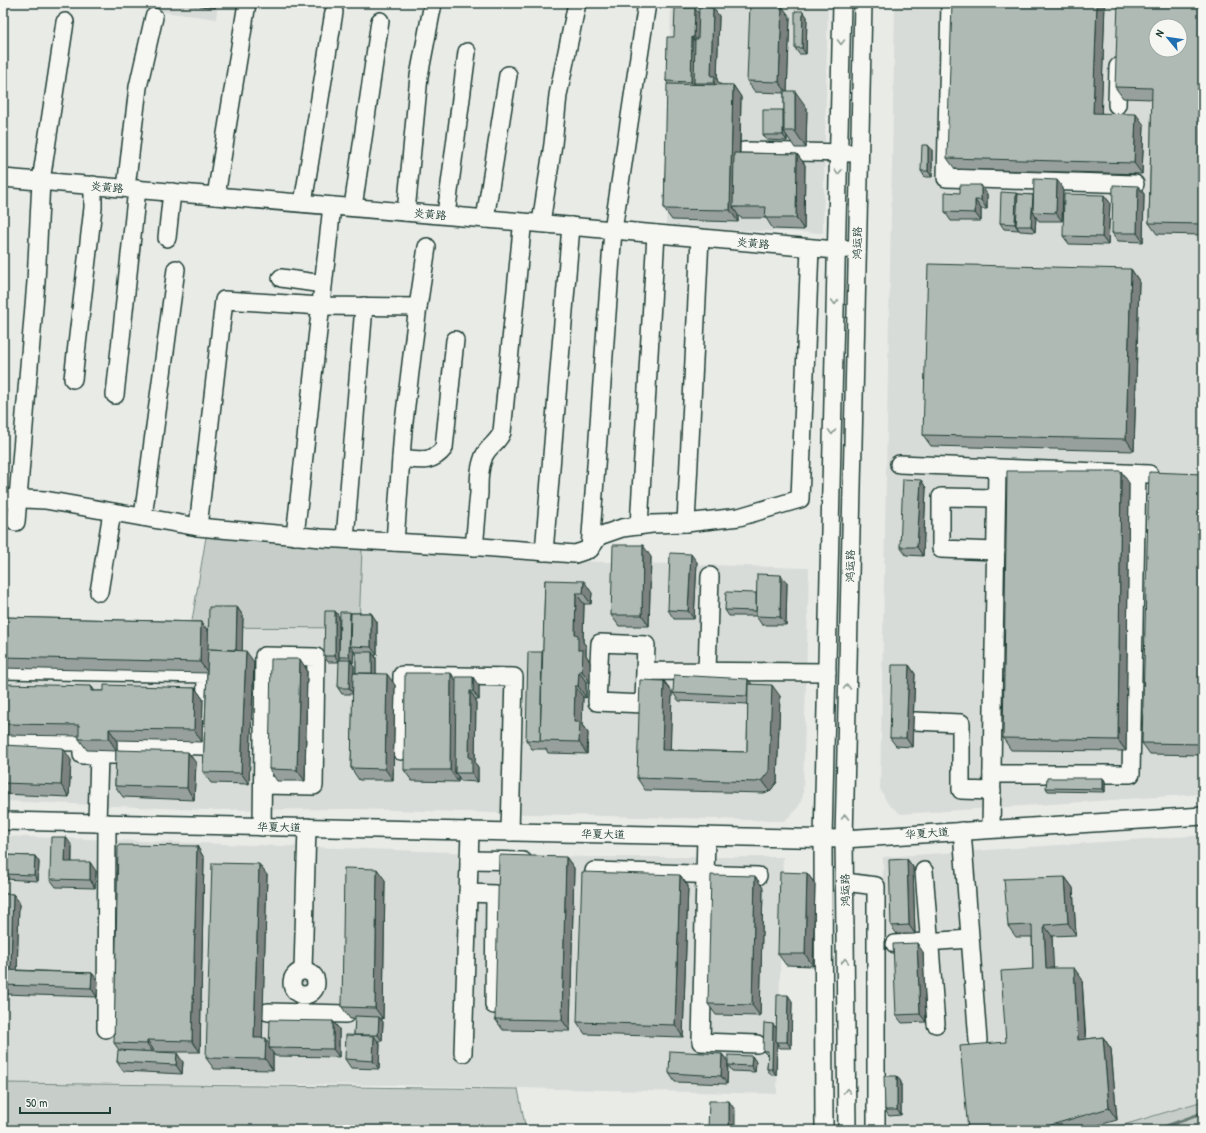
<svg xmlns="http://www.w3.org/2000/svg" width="1206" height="1133" font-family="'Patrick Hand','LXGW WenKai TC',sans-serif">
<rect width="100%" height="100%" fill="#e9ebe7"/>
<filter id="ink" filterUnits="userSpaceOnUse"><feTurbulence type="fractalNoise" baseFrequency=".025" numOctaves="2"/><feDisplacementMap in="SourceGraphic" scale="8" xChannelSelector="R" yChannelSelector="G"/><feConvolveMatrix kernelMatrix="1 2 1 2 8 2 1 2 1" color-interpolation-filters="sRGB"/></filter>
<g filter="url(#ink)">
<g fill="#d8dcd8" fill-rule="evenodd">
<path d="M98 3H218L216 19Z"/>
<path d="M671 3H828L823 233 666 228Z"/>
<path d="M895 3H1203V794L901 814 888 804 880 789ZM1156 26H1180V50H1156Z"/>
<path d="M362 548 538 560 809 568 803 796 799 806 790 816 784 821 353 809 205 810 3 801V625L191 627Z"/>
<path d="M1203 835V1101L1107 1130H882L883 857Z"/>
<path d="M3 836 589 857H783L777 1094 388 1085 3 1083Z"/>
</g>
<g fill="#c7cec9" stroke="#73867e">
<path d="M206 537 362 548 359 628 191 627Z"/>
<path d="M3 1083 518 1089 526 1130H3Z"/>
<path d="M1203 1101V1130H1107Z"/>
</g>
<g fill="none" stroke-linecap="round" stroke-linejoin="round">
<path stroke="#687c75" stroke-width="3.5" d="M1156 1130 1203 1113"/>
<g stroke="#1f3d34" stroke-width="20">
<g id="minor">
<path d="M950 3 946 178 1135 184"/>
<path d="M1117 105 1118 67"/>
<path d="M744 151 850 153"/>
<path d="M3 178 546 224 836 250 848 249"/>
<path d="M126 188 138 87 154 17"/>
<path d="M216 196 247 3"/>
<path d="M303 203 334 12"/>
<path d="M353 207 380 21"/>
<path d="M406 212 419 76 433 3"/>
<path d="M446 215 467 52"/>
<path d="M485 219 508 75"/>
<path d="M541 223 553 144 558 95 577 3"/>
<path d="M167 238 172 192"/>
<path d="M281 278 323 284"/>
<path d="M73 379 93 208V185"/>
<path d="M115 395 137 189"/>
<path d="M401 458C419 460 432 464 444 448L455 340"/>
<path d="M899 464 1149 474"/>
<path d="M3 498 45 500 198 527 321 538 481 547 575 554 590 549 599 536 622 528 652 524 686 523 739 517 800 499 810 248"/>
<path d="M143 517 176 269"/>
<path d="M16 522 36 282 41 181 65 22"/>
<path d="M686 523 700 238"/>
<path d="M639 526 656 234"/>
<path d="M198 527 224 300 321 306 418 307"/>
<path d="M295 536 332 206"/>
<path d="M345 539 364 306"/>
<path d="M395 542 403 430 417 314 427 247"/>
<path d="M474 547C476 529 477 511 479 493 479 481 479 468 484 456 489 445 498 443 502 432L522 229"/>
<path d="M590 549 613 230 647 3"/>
<path d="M996 551 941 549V497L996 498"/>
<path d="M544 552 571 226"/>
<path d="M99 592 112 512"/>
<path d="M3 670 206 674 205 746 121 744V755H82V742L3 741"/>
<path d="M645 671 644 704 597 702 600 643 646 645 645 671 827 672"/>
<path d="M707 671 710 576"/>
<path d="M914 721 961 723V790L992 791"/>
<path d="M401 751 402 675 514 677 510 832"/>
<path d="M992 774H1131L1137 474"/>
<path d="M3 821 844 839 1203 816"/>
<path d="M97 823 99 755"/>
<path d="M262 827 264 656 316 657 314 786 263 785"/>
<path d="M991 829 997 468"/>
<path d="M962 831 978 1041"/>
<path d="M706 836 701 1042 757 1044"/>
<path d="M469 860 523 861"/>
<path d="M594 871 758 876"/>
<path d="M924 871 936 1024"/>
<path d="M845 882 876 886V1130"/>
<path d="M468 893 495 894 494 1005"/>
<path d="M895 944 970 939"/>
<path d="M303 970 307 827"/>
<circle cx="304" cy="983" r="12"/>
<path d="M268 1012 346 1014"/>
<path d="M106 1029 107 823"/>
<path d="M463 1053 470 831"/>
<path d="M824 1130 823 839 842 3"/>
<path d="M847 1130 844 839 863 3"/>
</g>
</g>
<use href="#minor" stroke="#f6f6f2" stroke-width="17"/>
</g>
<g fill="#97a09c" stroke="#1f3d34" fill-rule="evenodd">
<path d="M180 3H216L215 8Z"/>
<path d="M1105 3 1101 113 1144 125 1142 174 955 169 947 158Z"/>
<path d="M1203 3V235L1157 234 1149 223 1152 99 1123 98 1115 87Z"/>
<path d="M713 8 719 16 717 80 721 85H733L741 97 740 153 797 154 805 165 804 230 773 229 766 218H741L738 215V222L672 220 664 209 668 84 666 81 674 37 699 14Z"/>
<path d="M803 11 807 17 806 54H799L795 48Z"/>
<path d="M790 17 787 91 807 108 806 148H795L787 136V141L767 140 763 135 784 111V93L755 92 747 81Z"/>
<path d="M932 150V177H925L921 171Z"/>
<path d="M1138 186 1144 194 1143 242 1118 241 1112 233Z"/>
<path d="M1063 188 1062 221H1039L1036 217 1035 232 1020 231 1019 230 1004 229 1000 223 1016 193 1018 194 1033 195Z"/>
<path d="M987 194V209H981V221H951L945 212Z"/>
<path d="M1104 195 1110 203 1108 245 1069 244 1063 236Z"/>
<path d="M1131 269 1139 281 1134 451 931 446 923 435Z"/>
<path d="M1203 474V755L1150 754 1142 743Z"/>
<path d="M921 480 926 488 923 556 906 555 900 547Z"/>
<path d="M1129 483 1126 751 1011 750 1003 738Z"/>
<path d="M651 557 649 626H619L611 615Z"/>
<path d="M697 562 694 619H674L668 610Z"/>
<path d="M545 580 592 593 591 604H584L583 642 586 646V655L590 662V682H586V698L583 697 582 725 588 733 587 754 548 753 546 749H532L526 740 542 652 543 653Z"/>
<path d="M787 583 786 625H762L756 616H729L725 610 756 593Z"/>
<path d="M237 607 243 616 242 650 254 662 249 784 211 783 203 772 207 673 3 668V617L201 622 209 633Z"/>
<path d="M335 611 339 617V662H328L324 656Z"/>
<path d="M351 613H371L377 622V655H375L376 658V673L395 685 393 780H359L351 768 353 694H342L338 688 341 660 339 657ZM354 651 356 655V673H354V666L352 663H353Z"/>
<path d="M909 665 915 674 912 747 896 746 890 738Z"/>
<path d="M307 670 305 781H277L269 769Z"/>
<path d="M451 673 456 681 479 686V700H476L475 763 478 767V782L461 781 458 776V782L412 781 404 770Z"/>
<path d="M748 679 751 684 780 696 777 782 770 791 764 793 645 790 637 778 664 681 672 692 670 750 747 752 748 704 679 701 673 693Z"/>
<path d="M91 686 95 691H104L195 688 203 699 202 742 117 740V750L196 763 194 800 123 797 115 786 116 751 87 750 79 739V736L4 735H3V724Z"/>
<path d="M3 745 71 760 69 797 3 794Z"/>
<path d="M1103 778 1105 781V792L1048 791 1046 788Z"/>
<path d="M72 846V862L96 871 95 888 56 887 50 879Z"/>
<path d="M197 846 204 858 200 1052H155L183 1062 182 1074 123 1071 117 1062 119 1050 114 1043Z"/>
<path d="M3 855 35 856 39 862 38 881 5 879 3 876Z"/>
<path d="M566 857 574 868 570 1031 503 1030 495 1019Z"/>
<path d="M907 859 913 867 915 934H897L891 926Z"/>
<path d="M807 873 815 884 813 966 786 965 778 954Z"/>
<path d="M267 875 262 1038 270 1044 333 1021 339 1029V1057L275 1056 273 1053V1070L214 1069 206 1058Z"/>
<path d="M680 875 688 886 683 1037 585 1034 577 1022Z"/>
<path d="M755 876 763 888 760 1016 716 1015 708 1004Z"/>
<path d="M1065 877 1073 888 1076 935 1052 936 1053 968 1082 979 1086 1039 1103 1037 1111 1049 1117 1120 1081 1130H968L1006 1042 1033 969 1032 937H1016L1008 926Z"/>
<path d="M385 880 383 1019H381L383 1022 382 1041H378L380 1044 379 1069 351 1068 345 1059 354 1035 355 1019H350L342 1007Z"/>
<path d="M3 894H13L19 902 17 970 92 973 98 981 97 997 3 994Z"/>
<path d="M923 952 926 1022 902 1023 896 1015Z"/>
<path d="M792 1001 791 1048H780L777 1043 776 1075H771L767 1069 768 1056 763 1051 773 1024 776 1028Z"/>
<path d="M722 1054 728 1062 752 1056 756 1062 755 1072 732 1071 728 1065 727 1084 675 1082 669 1073Z"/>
<path d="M897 1076 901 1082V1115L889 1116 885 1110Z"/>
</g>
<g fill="#7b827f" stroke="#1f3d34">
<path d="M212 3H216L215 8Z"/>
<path d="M1097 3H1105L1101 124 1093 113Z"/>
<path d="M782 6 790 17 787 93 779 82Z"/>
<path d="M695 8 701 17 700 46 694 37Z"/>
<path d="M713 8 719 16 717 80 721 85 720 92 714 83 711 76Z"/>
<path d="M803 11 807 17 806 54 802 48Z"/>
<path d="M692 37 698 46 694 83 697 87V90L691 82Z"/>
<path d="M733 85 741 97 738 207H733L738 215V222L730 210Z"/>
<path d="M795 91 807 108 806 148 795 131Z"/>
<path d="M783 110 787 116 784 131 787 136V141L783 135Z"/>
<path d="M1136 114 1144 125 1142 174 1134 163Z"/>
<path d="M928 145 932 150V177L928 171Z"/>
<path d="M797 154 805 165 804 230 796 218Z"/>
<path d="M1057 180 1063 188 1062 221 1056 213Z"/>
<path d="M981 185 987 194V209L981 200Z"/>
<path d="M1138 186 1144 194 1143 242 1137 233Z"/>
<path d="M1016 193 1020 199 1016 226 1019 230 1015 224Z"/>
<path d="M1033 195 1037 201 1033 212 1036 217 1035 232 1031 226Z"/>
<path d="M1104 195 1110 203 1108 245 1102 237Z"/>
<path d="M975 200 981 209V221L975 213Z"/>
<path d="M1131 269 1139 281 1134 451 1126 439Z"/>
<path d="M1121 471 1129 483 1126 751 1118 740Z"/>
<path d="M921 480 926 488 923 556 917 547Z"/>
<path d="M643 545 651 557 649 626 642 615Z"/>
<path d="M691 554 697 562 694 619 688 611Z"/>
<path d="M781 575 787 583 786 625 780 617Z"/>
<path d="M584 581 592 593 591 604 583 593Z"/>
<path d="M576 593 584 604 583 642 586 646V655L590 662V682L582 671 575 634Z"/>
<path d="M237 607 243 616 242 660 236 651Z"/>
<path d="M335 611 339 617V662L335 656Z"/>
<path d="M350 612V646L354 651 353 663 349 657Z"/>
<path d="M371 613 377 622V655L371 647Z"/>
<path d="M201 622 209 633 208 673 200 662Z"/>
<path d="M246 651 254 662 249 784 241 773Z"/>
<path d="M372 652 376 658V682L372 676Z"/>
<path d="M300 659 307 670 305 781 297 770Z"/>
<path d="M350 660 354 666 353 694 349 688Z"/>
<path d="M909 665 915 674 912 747 906 738Z"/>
<path d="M579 671 586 682V698L578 686Z"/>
<path d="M451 673 459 685 455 773 458 776V782L450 770Z"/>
<path d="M387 674 395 685 393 780 385 769Z"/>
<path d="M473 677 479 686V700L473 691Z"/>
<path d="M748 679 754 687 753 705 747 696Z"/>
<path d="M664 681 672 692 670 762 662 750Z"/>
<path d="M772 685 780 696 777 782 770 791 762 780Z"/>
<path d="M91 686 99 697 91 691Z"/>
<path d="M575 686 583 697 582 725 588 733 587 754 579 742 574 722Z"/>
<path d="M195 688 203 699 202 742 194 730Z"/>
<path d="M470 691 476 700 475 763 478 767V782L472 773 469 758Z"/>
<path d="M109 729 117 740V751L109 739Z"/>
<path d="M63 748 71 760 69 797 61 785Z"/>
<path d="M188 752 196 763 194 800 187 788Z"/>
<path d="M1103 778 1105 781V792L1103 789Z"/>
<path d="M66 837 72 846 71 870 65 862Z"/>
<path d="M197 846 204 858 200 1052 192 1041Z"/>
<path d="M35 856 39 862 38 881 34 875Z"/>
<path d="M566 857 574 868 570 1031 562 1020Z"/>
<path d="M907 859 913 867 915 934 909 925Z"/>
<path d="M90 862 96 871 95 888 90 880Z"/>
<path d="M259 864 267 875 262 1049 254 1038Z"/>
<path d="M377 869 385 880 383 1019 375 1008Z"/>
<path d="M807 873 815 884 813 966 805 954Z"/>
<path d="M680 875 688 886 683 1037 675 1025Z"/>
<path d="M755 876 763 888 760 1016 752 1005Z"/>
<path d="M1065 877 1073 888 1076 935 1068 923Z"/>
<path d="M13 894 19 902 17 977 11 968Z"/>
<path d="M1044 925 1052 936 1054 980 1046 968Z"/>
<path d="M917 943 923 952 926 1022 920 1014Z"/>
<path d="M1074 968 1082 979 1086 1052 1078 1040Z"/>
<path d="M92 973 98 981 97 997 91 988Z"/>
<path d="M788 995 792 1001 791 1048 787 1042Z"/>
<path d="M379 1017 383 1022 382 1041 378 1035Z"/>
<path d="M333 1021 339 1029V1057L333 1049Z"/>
<path d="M773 1024 777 1029 776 1042 777 1043 776 1075 772 1069Z"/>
<path d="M374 1036 380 1044 379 1069 373 1061Z"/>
<path d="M1103 1037 1111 1049 1117 1120 1109 1108Z"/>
<path d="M266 1038 272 1048H269L273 1053V1070L265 1059Z"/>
<path d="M147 1040 155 1052V1055L147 1044Z"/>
<path d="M177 1053 183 1062 182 1074 176 1065Z"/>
<path d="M722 1054 728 1062 727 1084 721 1076Z"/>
<path d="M752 1056 756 1062 755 1072 751 1066Z"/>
<path d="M897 1076 901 1082V1115L897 1110Z"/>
<path d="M729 1101 735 1110V1130H729Z"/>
</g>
<g fill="#b0bab5" stroke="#1f3d34" fill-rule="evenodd">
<path d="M952 3H1097L1093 113 1136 114 1134 163 947 158Z"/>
<path d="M1118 3H1203V224L1149 223 1152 88 1115 87ZM1156 26H1180V50H1156Z"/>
<path d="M750 5 782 6 779 82 747 81Z"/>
<path d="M699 7 713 8 711 76H715L714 83H694L695 39H698Z"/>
<path d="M675 8H695L694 37H692L691 82 666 81 667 37H674Z"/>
<path d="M795 11H803L802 48H795Z"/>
<path d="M667 84 733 85 730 210 664 209Z"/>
<rect x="784" y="91" width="11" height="40"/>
<rect x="763" y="110" width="20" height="25"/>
<path d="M922 145H928V171H921Z"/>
<path d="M734 153 797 154 796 218H765L766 207H733Z"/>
<path d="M1034 179 1057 180 1056 213 1033 212Z"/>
<path d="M960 185H981V200H975V213L945 212V192L960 193Z"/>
<path d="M1113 185 1138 186 1137 233H1112Z"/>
<path d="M1001 192 1016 193 1015 224 1000 223Z"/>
<path d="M1018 194 1033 195 1031 226H1016Z"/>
<path d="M1064 194 1104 195 1102 237 1063 236Z"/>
<path d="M928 264 1131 269 1126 439 923 435Z"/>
<path d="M1007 471H1121L1118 740 1003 738Z"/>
<path d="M1149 472 1203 474V744L1142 743Z"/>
<path d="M903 479 921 480 917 547H900Z"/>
<path d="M613 545H643L642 615H611Z"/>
<path d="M670 553 691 554 688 611 668 610Z"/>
<path d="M757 574 781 575 780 617 756 616Z"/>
<path d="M545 580 584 581 583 593H576L575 634 578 635V650H583L582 671H579L578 686H575L574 722H580L579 742 540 741Z"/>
<path d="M726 592 756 593V611L725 610Z"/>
<path d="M209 607H237L236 650 208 649Z"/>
<path d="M325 611H335V656H324Z"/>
<path d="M340 612H350L349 657H339Z"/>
<path d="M351 613H371V647L350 646Z"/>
<path d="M3 617 201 622 200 662 3 657Z"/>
<path d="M208 649 246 651 241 773 203 772Z"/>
<rect x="356" y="652" width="16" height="21"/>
<path d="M528 652H542L540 741 526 740Z"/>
<path d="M271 659H300L297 770 269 769Z"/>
<path d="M339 660H350L349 688H338Z"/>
<path d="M892 665H909L906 738H890Z"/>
<path d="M353 673 387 674 385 769 351 768Z"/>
<path d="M405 673H451L450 770H404Z"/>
<path d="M674 675 748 679 747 696 673 693Z"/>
<path d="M456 677H473V691H470L469 758H472V773H455Z"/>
<path d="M640 680 664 681 662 750 747 752 748 684 772 685 769 771 762 780 756 782 637 778Z"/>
<path d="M3 684 91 686V691H104V685L195 688 194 730 109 729V739H79V725L3 724Z"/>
<path d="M3 745 63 748 61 785 3 783Z"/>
<path d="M116 750 188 752 187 788 115 786Z"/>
<path d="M1047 778H1103V789L1046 788Z"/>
<path d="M51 837H66L65 862H90V880L50 879Z"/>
<path d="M118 845 197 846 192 1041 147 1040V1044L114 1043Z"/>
<path d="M3 855 35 856 34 875 3 874Z"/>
<path d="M499 855 566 857 562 1020 495 1019Z"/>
<path d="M907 859 909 925 891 926 889 860Z"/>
<path d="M212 863 259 864 254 1038H266L265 1059 206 1058Z"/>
<path d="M344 868 377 869 375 1008 342 1007Z"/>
<path d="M582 872 680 875 675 1025 577 1022Z"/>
<path d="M780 872 807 873 805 954H778Z"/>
<path d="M711 875 755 876 752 1005 708 1004Z"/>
<path d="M1065 877 1068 923 1044 925 1046 968H1074L1078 1040 1103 1037 1109 1108 1034 1130H968L960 1046 1006 1042 1001 971 1033 969 1032 925 1008 926 1004 879Z"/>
<path d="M3 894H13L11 968H3Z"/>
<path d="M917 943 920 1014 896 1015 893 944Z"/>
<path d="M3 970 92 973 91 988 3 985Z"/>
<path d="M777 995H788L787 1042H776Z"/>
<path d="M355 1016 379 1017 378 1035H354Z"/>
<path d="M270 1020 333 1021V1049L269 1048Z"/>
<path d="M764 1023 773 1024 772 1069H767L768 1051H763Z"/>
<path d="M346 1035 374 1036 373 1061 345 1059Z"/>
<path d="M118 1050 177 1053 176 1065 117 1062Z"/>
<path d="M670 1051 722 1054 721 1076 669 1073Z"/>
<path d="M728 1055 752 1056 751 1066 728 1065Z"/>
<path d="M884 1076H897V1110H885Z"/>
<path d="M709 1101H729V1130H708Z"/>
</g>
<defs><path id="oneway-chevron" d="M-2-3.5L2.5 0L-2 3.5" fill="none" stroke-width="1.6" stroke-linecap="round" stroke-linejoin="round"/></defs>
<g stroke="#8a9a93">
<use href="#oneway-chevron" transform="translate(841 42) rotate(91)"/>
<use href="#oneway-chevron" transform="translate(838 172) rotate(92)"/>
<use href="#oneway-chevron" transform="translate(835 302) rotate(91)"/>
<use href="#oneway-chevron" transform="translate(832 432) rotate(91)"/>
<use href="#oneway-chevron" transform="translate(847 687) rotate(-89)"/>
<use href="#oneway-chevron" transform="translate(845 817) rotate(-89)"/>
<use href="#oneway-chevron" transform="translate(845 961) rotate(-91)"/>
<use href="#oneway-chevron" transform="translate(847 1091) rotate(-91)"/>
</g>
</g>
<g text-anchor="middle" stroke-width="3.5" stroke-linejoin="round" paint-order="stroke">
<g font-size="11" fill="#1f3d34" stroke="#f6f6f2">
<text transform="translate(107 187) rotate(5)" y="4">炎黄路</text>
<text transform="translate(430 214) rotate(5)" y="4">炎黄路</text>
<text transform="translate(753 243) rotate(5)" y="4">炎黄路</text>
<text transform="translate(857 243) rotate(-89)" y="4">鸿运路</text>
<text transform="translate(850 566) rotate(-89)" y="4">鸿运路</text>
<text transform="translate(279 827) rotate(1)" y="4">华夏大道</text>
<text transform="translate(927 833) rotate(-4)" y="4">华夏大道</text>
<text transform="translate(603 834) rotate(1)" y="4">华夏大道</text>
<text transform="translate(845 890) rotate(-91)" y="4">鸿运路</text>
</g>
</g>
<rect width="1206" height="1133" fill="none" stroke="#f6f6f2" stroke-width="16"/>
<rect x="8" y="8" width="1190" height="1117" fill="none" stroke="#1f3d34" stroke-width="1.5" filter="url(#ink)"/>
<g transform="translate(1168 38) rotate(299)"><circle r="19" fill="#f6f6f2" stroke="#a0aca6"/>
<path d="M0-3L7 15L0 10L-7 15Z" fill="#1f6fb2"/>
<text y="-6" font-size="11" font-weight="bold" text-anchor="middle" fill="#1f3d34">N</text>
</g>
<path d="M20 1107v6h90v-6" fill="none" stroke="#1f3d34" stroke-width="2"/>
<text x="26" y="1107" font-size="12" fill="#1f3d34" stroke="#f6f6f2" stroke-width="3" paint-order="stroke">50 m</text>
</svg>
